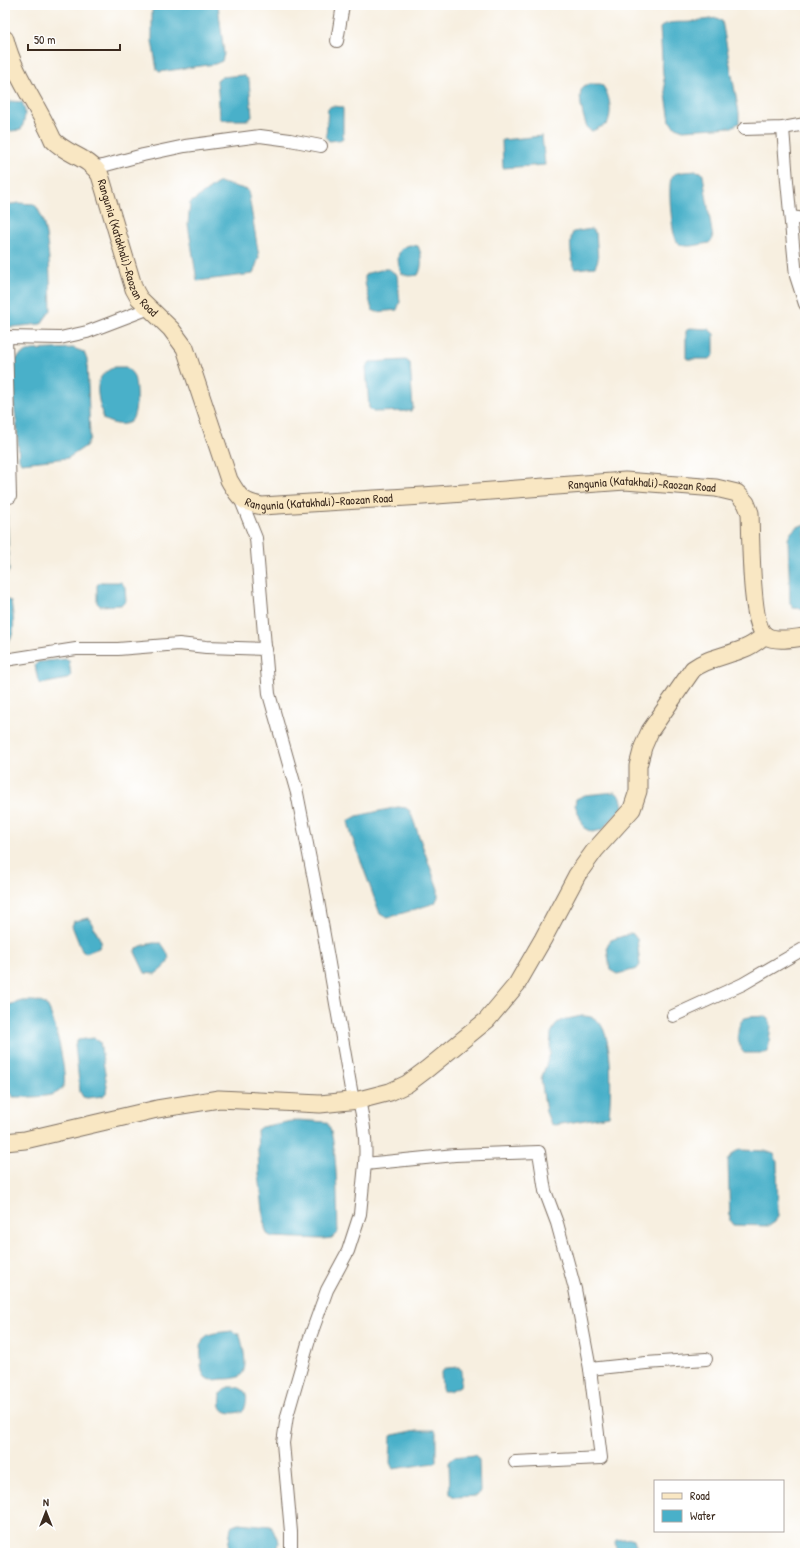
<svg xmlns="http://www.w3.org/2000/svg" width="810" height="1558" font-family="'Patrick Hand',sans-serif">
<rect width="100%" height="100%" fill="#fff"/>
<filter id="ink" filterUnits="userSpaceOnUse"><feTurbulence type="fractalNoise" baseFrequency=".025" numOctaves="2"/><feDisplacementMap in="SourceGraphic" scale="8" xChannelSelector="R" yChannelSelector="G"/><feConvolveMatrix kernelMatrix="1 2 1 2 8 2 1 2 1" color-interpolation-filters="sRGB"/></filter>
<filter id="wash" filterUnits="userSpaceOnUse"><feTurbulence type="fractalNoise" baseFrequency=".012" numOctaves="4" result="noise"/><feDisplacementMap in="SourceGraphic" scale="16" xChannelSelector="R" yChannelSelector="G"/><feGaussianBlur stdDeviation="0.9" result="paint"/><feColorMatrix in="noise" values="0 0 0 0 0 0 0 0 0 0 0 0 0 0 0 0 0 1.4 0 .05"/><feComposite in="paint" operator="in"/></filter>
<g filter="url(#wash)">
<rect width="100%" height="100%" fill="#f7efe0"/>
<g fill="#49b0c9" stroke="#426d74">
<path d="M152 5H218L224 54 222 61 215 64 159 72 157 70 152 41Z"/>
<path d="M717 18 722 21 739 113V123L732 127 683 130 673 126 670 121 663 75 660 28C666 20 682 23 691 22 699 21 708 19 717 18Z"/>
<path d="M243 75 249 80 252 117 248 120H222L220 117 217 80 221 77Z"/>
<path d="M590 84H601C610 93 613 113 607 124L592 131 588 129C584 121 577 96 582 88 584 85 587 85 590 84Z"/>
<path d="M10 101 22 102C27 112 25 120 21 130L10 131 5 129V115Z"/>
<path d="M332 106 342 107 343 109V138L340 140 329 141 326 137 328 108Z"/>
<path d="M542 136 545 165 503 168 502 140Z"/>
<path d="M696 171 701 172 703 175 713 239 709 243C701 244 689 248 681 245 680 244 677 242 676 241 672 234 667 182 672 176 676 171 690 172 696 171Z"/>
<path d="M219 182 248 190 259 257 253 274 197 281 188 224 190 203Z"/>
<path d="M19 203 34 204C51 220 50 287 51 310L41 324 12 327 5 325V205Z"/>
<path d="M591 229 596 233 598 260 595 267 575 269 573 266C572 255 568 243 573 232Z"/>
<path d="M410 245 418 246C422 254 423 267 418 275 411 276 407 277 401 273 397 261 395 248 410 245Z"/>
<path d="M385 269H389L397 275 400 302 397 310 377 312 372 310 365 283V275L368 273Z"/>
<path d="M689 328 709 329 714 334V355L710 359H689L686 358V331Z"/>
<path d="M73 348 84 352 87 360 90 438 86 446 68 458 21 463 19 459 17 427 14 405V365L16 359 22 354 32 350Z"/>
<path d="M406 360 410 363 413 408 411 411 373 412 369 408 366 367 370 362Z"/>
<path d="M115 367H126C129 370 133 373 134 377 137 386 138 416 130 422 122 427 110 423 103 419 99 397 89 377 115 367Z"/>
<path d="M5 508 7 509 9 571 5 576Z"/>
<path d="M805 524V609L793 608 790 603 788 539C791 530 796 527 805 524Z"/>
<path d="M100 582H121L125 587 126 601 121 605 100 606 97 603V585Z"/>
<path d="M5 599 11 601C13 616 18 635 5 645Z"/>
<path d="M66 659 69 661 71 676 67 679 41 684 38 681 35 665 38 662Z"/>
<path d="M615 792 621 797 623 807 602 830 592 832 584 828 575 805 576 799 585 795Z"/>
<path d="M398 807 406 808 410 811 438 889V897L435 903 387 918 380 914 351 834 348 821 357 816Z"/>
<path d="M89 918 101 941 99 948 86 953 82 951 72 926 74 921Z"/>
<path d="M632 933 637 939 640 965 637 969 617 974 610 970 607 947 611 940Z"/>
<path d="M153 943H161C173 959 171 963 155 974L145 973 135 952C138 945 146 945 153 943Z"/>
<path d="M22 1001C30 1001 40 1000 46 1005 54 1012 67 1074 64 1085 63 1087 60 1091 58 1092 50 1098 24 1097 13 1097L8 1091 5 1074V1006Z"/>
<path d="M582 1016C588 1016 595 1017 599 1022 614 1039 611 1095 609 1116L555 1125 551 1124 546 1112 541 1079 550 1054 551 1033 557 1023 562 1020Z"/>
<path d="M764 1016 769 1020 771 1025 768 1052 763 1053H744C737 1046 735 1023 745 1018 750 1016 758 1017 764 1016Z"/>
<path d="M94 1038 100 1042 107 1086 106 1093 103 1096 87 1098 83 1097 80 1092 75 1044 78 1040Z"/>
<path d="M297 1120 326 1122C338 1131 337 1213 338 1232L332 1238 323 1239 272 1237 267 1234 265 1228 259 1174 257 1130 261 1127Z"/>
<path d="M739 1150 765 1151 774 1154 777 1162 778 1216 775 1222 769 1226 733 1225 730 1221 728 1161 733 1153Z"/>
<path d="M232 1331 240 1335C242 1344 250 1369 240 1376 235 1379 228 1379 222 1379 216 1380 209 1381 205 1377 201 1372 201 1365 201 1359 199 1331 209 1334 232 1331Z"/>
<path d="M459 1367C463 1372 461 1380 460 1386L450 1391H443L442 1389 441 1372 447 1368Z"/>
<path d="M228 1387C246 1386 250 1394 244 1410 238 1414 223 1415 221 1406 220 1403 221 1397 221 1393Z"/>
<path d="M417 1430H435L436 1432V1461L434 1463 393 1469 390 1463 391 1436 393 1435Z"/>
<path d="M475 1455 479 1460 480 1492 477 1496 454 1497 450 1494 449 1461 453 1457Z"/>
<path d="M238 1523 271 1526 279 1542 277 1553H227L231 1527Z"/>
<path d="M631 1538 634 1539 638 1553H617L615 1542 616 1540Z"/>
</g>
</g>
<g filter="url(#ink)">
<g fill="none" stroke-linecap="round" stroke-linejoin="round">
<g stroke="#7d6f62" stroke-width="14">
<g id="street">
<path d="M337 41 343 5"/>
<path d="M783 128 787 181 796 276 805 304"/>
<path d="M744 129 783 128 805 124"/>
<path d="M95 168 143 155 185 146 260 136 290 140 321 146"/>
<path d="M791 217 805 219"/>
<path d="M5 337 60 338 87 332 150 308"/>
<path d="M6 337 10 497"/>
<path d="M240 498 256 538 269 694 297 793 317 895 353 1101"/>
<path d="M5 660 76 649H118L179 644 206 647 266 649"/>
<path d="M673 1016 743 984 805 948"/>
<path d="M359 1100C364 1122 367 1141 365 1164L455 1155 539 1152 545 1191 557 1223 575 1289 590 1369 601 1458 515 1462"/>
<path d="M590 1369 646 1363 706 1359"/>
<path d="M291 1553V1532L283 1443 287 1416 309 1340 327 1290 348 1251 360 1214 365 1164"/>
</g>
</g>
<g stroke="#7d6f62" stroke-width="19">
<g id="secondary">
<path id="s1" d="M5 39C14 76 38 105 53 140 67 155 89 157 100 175L134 289 139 298 171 329 185 348 229 480C239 497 241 502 262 506L423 496 625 481 716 488 737 493 746 503 750 513C751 534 750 626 766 636 776 642 794 638 805 637"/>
<path d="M5 1142 25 1140 157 1109 219 1099 320 1104 359 1100 390 1092 407 1084 427 1069 487 1020 517 984 543 939 577 875 595 850 632 809 638 791V766L643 747 650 731 693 669C708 658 726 656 743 649 752 646 758 641 765 635"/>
</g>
</g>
<use href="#street" stroke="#fff" stroke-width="12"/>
<use href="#secondary" stroke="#f9e7c3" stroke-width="17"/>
</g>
</g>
<g text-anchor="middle" stroke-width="3" stroke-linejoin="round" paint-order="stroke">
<g font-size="12" fill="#3b2a1e" stroke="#fff">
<text dy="4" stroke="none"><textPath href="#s1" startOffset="250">Rangunia (Katakhali)-Raozan Road</textPath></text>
<text dy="4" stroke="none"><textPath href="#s1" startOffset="933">Rangunia (Katakhali)-Raozan Road</textPath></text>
<text dy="4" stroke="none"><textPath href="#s1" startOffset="609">Rangunia (Katakhali)-Raozan Road</textPath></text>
</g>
</g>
<rect width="810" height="1558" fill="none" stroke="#fff" stroke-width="20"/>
<rect x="654" y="1480" width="130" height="52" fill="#ffffff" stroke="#b1aaa5"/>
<rect x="662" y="1493" width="20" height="6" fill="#f9e7c3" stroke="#b1aaa5"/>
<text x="690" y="1500" font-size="12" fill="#3b2a1e">Road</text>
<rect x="662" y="1510" width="20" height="12" fill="#49b0c9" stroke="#b1aaa5"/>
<text x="690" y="1520" font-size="12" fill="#3b2a1e">Water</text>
<g transform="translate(46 1512)" stroke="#ffffff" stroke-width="3" paint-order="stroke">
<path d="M0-3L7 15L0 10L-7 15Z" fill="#3b2a1e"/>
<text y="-6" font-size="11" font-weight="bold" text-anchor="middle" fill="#3b2a1e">N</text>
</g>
<path d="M28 44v6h92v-6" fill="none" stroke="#3b2a1e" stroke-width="2"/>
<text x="34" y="44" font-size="12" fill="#3b2a1e" stroke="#ffffff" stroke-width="3" paint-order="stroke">50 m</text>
</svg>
